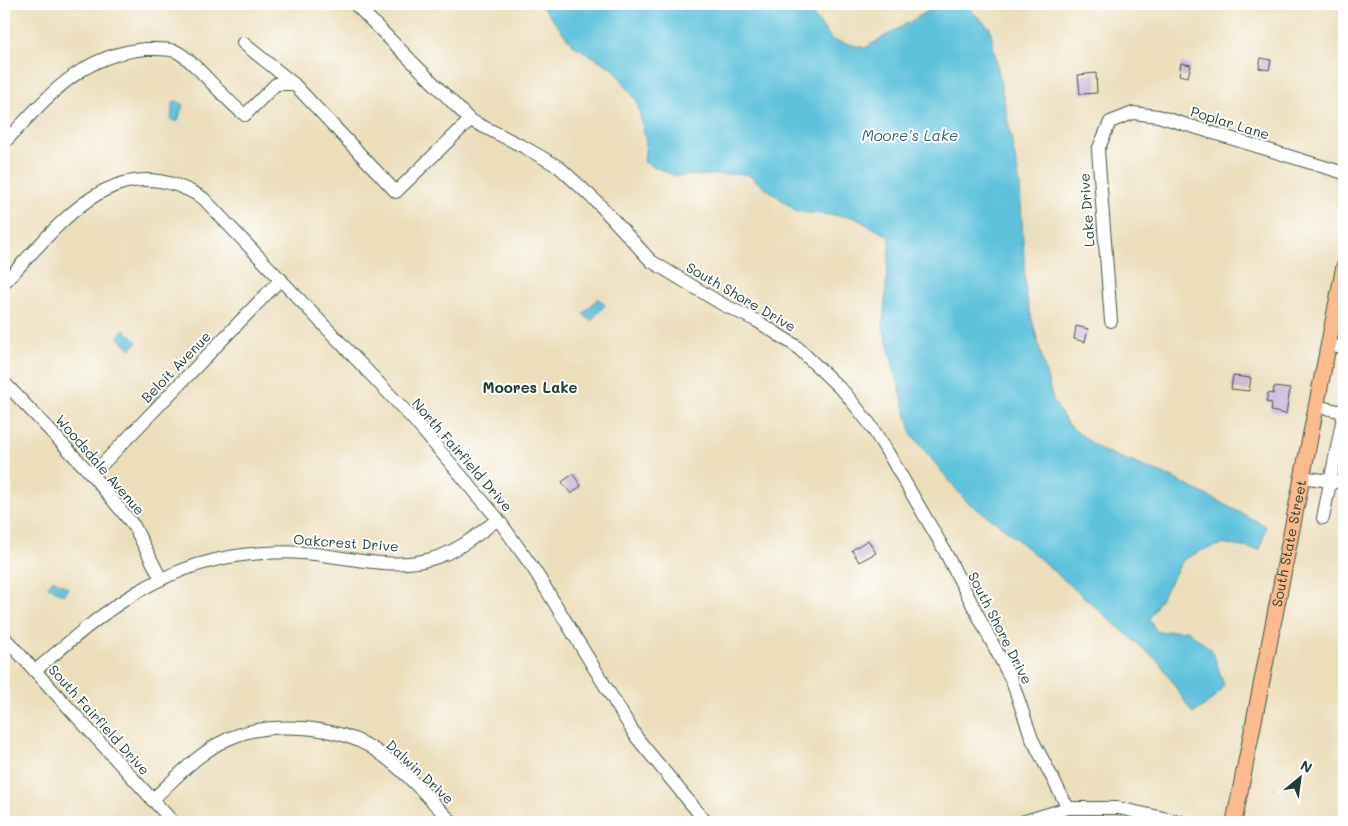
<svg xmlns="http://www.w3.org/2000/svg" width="1348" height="826" font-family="Mali,sans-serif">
<rect width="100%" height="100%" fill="#fff"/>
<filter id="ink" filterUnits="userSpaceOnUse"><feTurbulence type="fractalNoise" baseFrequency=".02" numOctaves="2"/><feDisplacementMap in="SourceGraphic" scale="10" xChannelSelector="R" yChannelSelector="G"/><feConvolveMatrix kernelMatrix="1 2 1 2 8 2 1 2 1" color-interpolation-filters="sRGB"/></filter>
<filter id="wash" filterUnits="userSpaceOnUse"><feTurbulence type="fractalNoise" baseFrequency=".0096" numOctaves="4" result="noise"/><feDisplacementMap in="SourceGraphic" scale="20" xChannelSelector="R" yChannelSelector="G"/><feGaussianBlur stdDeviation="1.12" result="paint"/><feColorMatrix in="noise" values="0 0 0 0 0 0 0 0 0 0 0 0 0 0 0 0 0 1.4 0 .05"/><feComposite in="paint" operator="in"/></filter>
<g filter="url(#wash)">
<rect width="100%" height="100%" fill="#ecdebb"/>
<g fill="#5ec2dc" stroke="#3e8088">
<path d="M540 4H805L832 40 865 48 940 4H964L990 28 1020 184 1026 296 1053 400 1068 425 1101 450 1171 477 1266 526 1260 550 1225 544 1202 550 1183 560 1149 619 1157 632 1187 630 1212 650 1224 685 1214 698 1193 714 1160 663 1004 528 966 501 912 435 883 327 890 237 853 217 798 212 747 174 675 176 644 162 646 143 637 101 614 69 573 45Z"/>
<path d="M176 101 183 104 178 121H173L171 118 173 103Z"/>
<path d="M598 298 605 305 591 321 583 314Z"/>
<path d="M124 329 137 342 131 349 117 336Z"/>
<path d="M53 579 68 588 64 595 48 587Z"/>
</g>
<g id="blocks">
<g fill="#ccb1d7">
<path d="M1261 58 1271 60 1269 70 1259 68Z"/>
<path d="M1181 63 1191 65 1188 77 1179 75Z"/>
<path d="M1096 73 1097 93 1080 94 1078 75Z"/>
<path d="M1076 326 1088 329 1085 342 1074 339Z"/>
<path d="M1233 376 1251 378 1249 391 1231 389Z"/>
<path d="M1274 387 1290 389 1286 414 1271 411 1272 403 1266 402 1268 393 1273 394Z"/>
<path d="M573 474 581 486 571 494 562 482Z"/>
<path d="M868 540 876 553 859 562 852 550Z"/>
</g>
</g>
</g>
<g filter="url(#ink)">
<use href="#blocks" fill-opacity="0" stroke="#3e5548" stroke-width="1"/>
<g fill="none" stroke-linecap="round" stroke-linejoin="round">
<g stroke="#3e5548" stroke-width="14">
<g id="minor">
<path d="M355 4 470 120 524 147 559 167 598 203 651 261 722 304 757 321 796 346 845 393 869 423 888 453 941 544 1012 681 1032 739 1068 808"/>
<path d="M243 43 294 84"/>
<path d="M4 143C46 99 79 55 145 49 154 49 166 48 175 51 194 59 224 100 245 115L276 84H294L396 192 470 120"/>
<path d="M4 283C60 225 114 143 203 198L413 419 498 519 535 571 637 738 706 822"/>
<path d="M1111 321 1098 150 1110 122 1133 113 1158 116 1344 173"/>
<path d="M1328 345 1344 348"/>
<path d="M4 382 92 475 134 526 160 577"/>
<path d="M1316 406 1343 412V417L1323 518"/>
<path d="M92 475 281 279"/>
<path d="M1301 477 1344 483"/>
<path d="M4 637 173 822"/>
<path d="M35 671C105 610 167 557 265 553 281 552 298 552 314 554 351 558 393 570 431 559 457 552 477 535 498 519"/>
<path d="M152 800C175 779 199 752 228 739 268 720 338 725 375 750 404 769 428 798 452 822"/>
<path d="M1022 822 1068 808H1118L1182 822"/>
</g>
</g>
<g stroke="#3e5548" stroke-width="17">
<g id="major">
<path id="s1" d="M1234 822 1344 266"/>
</g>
</g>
<use href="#minor" stroke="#fff" stroke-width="12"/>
<use href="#major" stroke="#fbbb8d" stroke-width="15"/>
</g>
</g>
<g text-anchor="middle" stroke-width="4" stroke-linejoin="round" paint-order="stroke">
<g font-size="14" fill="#1f3d34" stroke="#fff">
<text transform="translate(1230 123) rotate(17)" y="5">Poplar Lane</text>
<text transform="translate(1087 210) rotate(-94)" y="5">Lake Drive</text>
<text transform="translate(741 297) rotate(30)" y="5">South Shore Drive</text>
<text transform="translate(176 367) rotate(-46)" y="5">Beloit Avenue</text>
<text transform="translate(462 455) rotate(49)" y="5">North Fairfield Drive</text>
<text transform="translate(100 465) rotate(49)" y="5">Woodsdale Avenue</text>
<text transform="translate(346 543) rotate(4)" y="5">Oakcrest Drive</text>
<text dy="5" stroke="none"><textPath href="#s1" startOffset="284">South State Street</textPath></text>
<text transform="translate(1000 628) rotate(63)" y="5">South Shore Drive</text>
<text transform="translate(99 720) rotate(48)" y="5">South Fairfield Drive</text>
<text transform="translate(420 772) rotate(43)" y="5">Dalwin Drive</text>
</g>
<g font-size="15" font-style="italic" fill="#326566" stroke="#fff">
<text x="910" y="141">Moore's Lake</text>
</g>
<g font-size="15" font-weight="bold" fill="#1f3d34" stroke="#fff">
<text x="530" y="393">Moores Lake</text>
</g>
</g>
<rect width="1348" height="826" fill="none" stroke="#fff" stroke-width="20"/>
<g transform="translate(1300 778) rotate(29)" stroke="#ffffff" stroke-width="4" paint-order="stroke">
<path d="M0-4L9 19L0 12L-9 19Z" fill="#1f3d34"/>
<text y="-8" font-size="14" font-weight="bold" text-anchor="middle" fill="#1f3d34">N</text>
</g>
</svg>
